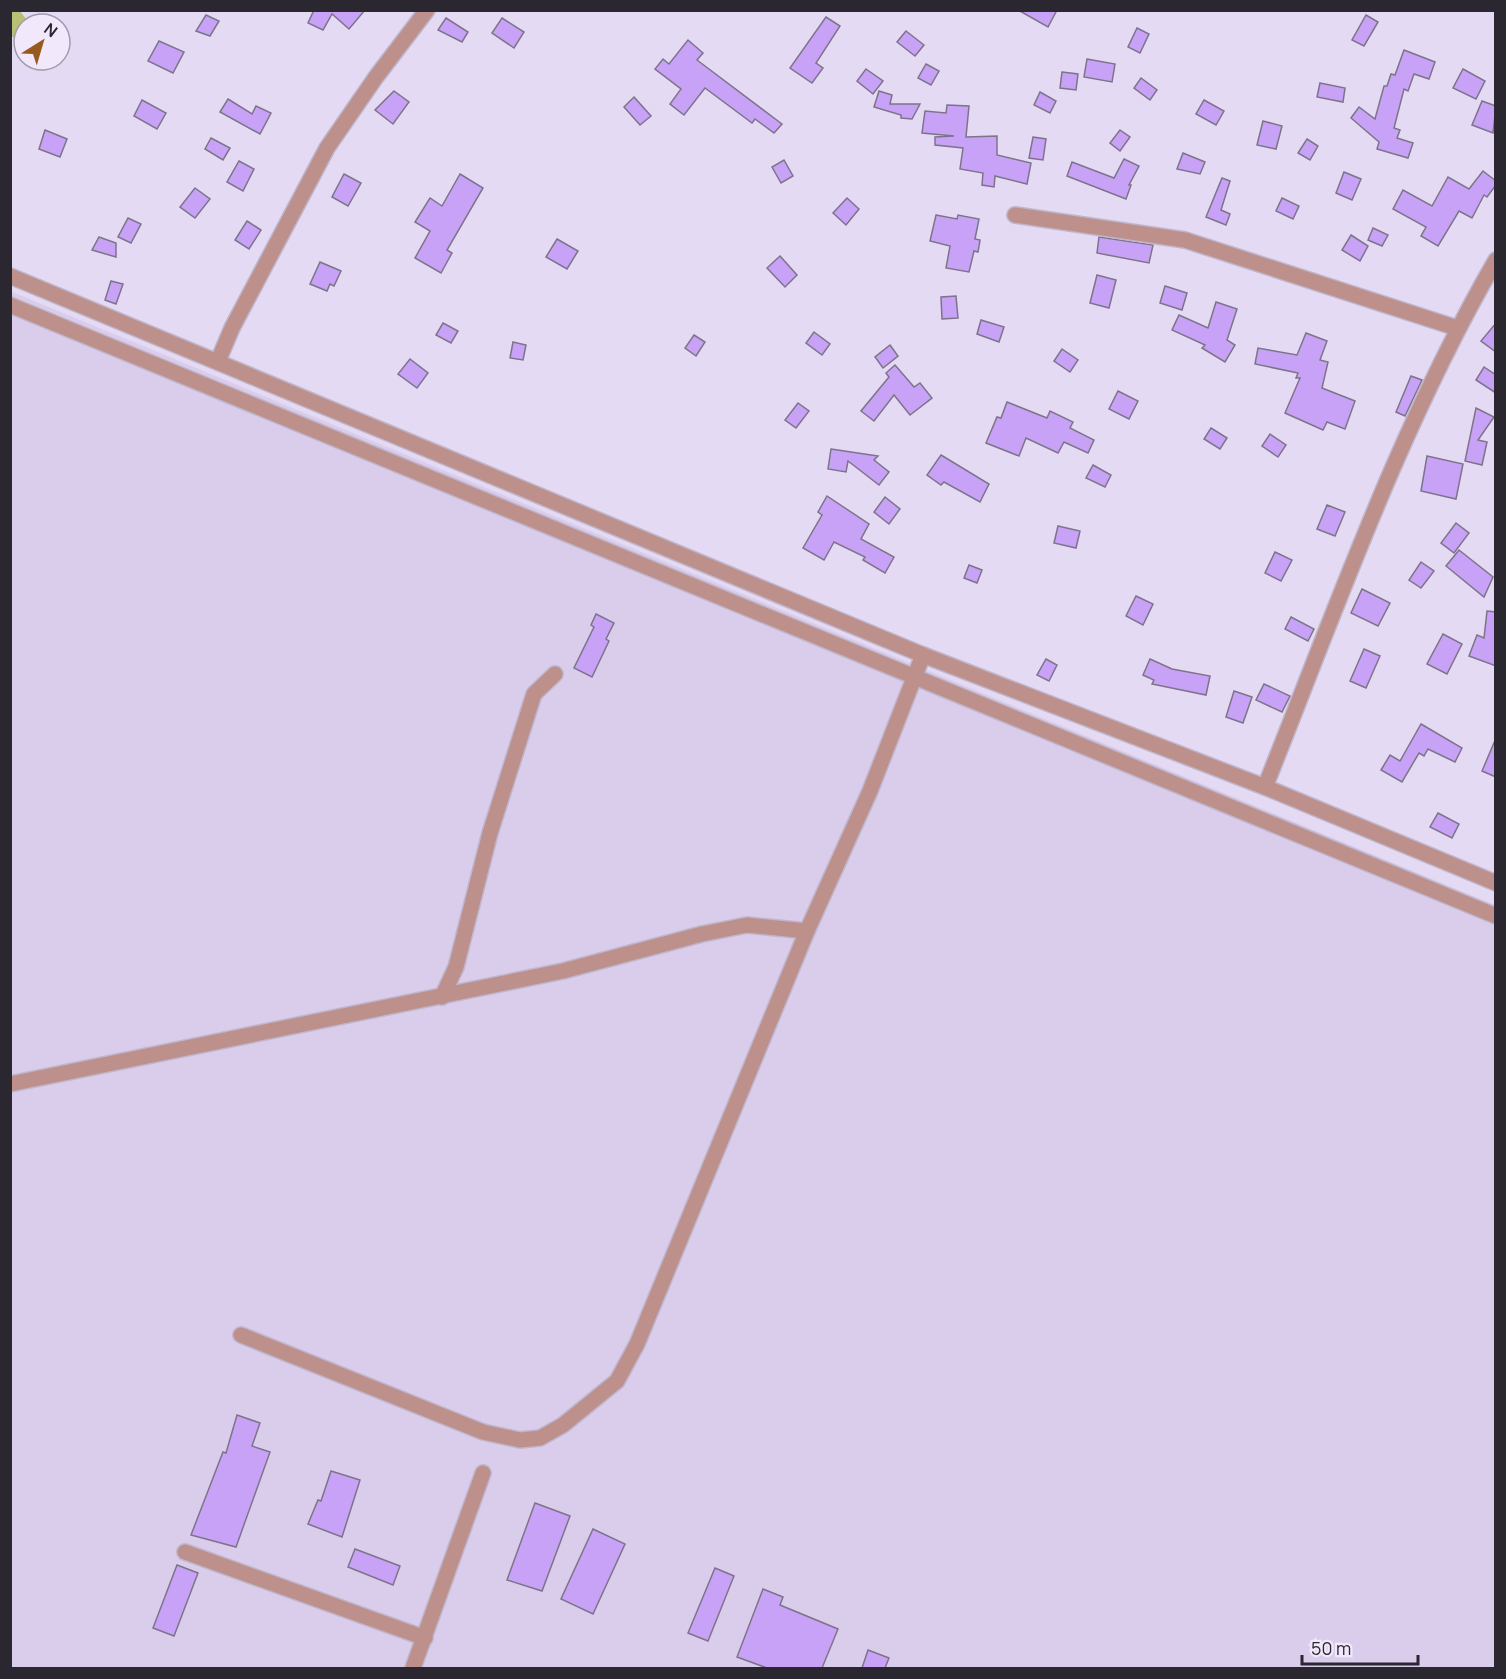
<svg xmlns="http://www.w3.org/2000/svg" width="1506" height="1679" font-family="Manrope,sans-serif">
<rect width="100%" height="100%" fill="#e4daf3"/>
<path fill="#dacdec" d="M10 291 1495 905V1668H11Z"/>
<path fill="#b7c074" d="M11 10 20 11 29 23 24 24V30L18 40 11 36Z"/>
<g fill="#c7a2f6" stroke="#7d748a" stroke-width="1.5">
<path d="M314 10H365L349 29 332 14 323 30 308 23Z"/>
<path d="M1018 10H1057L1048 27Z"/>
<path d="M206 15 219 21 210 36 196 31Z"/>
<path d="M1366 15 1378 22 1364 46 1352 40Z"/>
<path d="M826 17 840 26 816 63 823 68 812 83 790 68Z"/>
<path d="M446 18 468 32 462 42 438 30Z"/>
<path d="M502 18 524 32 514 48 492 33Z"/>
<path d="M1137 28 1149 34 1140 53 1128 47Z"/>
<path d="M906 31 924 45 915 56 897 42Z"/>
<path d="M688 40 703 53 697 60 782 124 774 133 755 119 752 123 705 88 684 115 670 104 681 89 655 69 663 59 669 64Z"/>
<path d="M159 41 184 52 173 73 148 61Z"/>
<path d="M1404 50 1435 62 1429 79 1414 74 1408 91 1404 89 1394 128 1400 130 1397 138 1413 143 1408 158 1377 149 1379 142 1351 118 1359 107 1375 119 1384 86H1387L1391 74 1395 75Z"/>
<path d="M1087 59 1115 64 1112 82 1084 77Z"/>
<path d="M926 64 939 71 931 85 918 78Z"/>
<path d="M866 69 883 81 873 94 857 81Z"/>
<path d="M1463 69 1485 81 1476 99 1453 88Z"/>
<path d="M1062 72 1078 74 1076 90 1060 88Z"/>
<path d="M1141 78 1157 90 1150 100 1134 88Z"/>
<path d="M1320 83 1345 88 1343 102 1317 97Z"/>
<path d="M394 91 409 102 393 124 375 110Z"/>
<path d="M879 91 892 95 890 104H920L912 119 901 118V115L874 107Z"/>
<path d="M1040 92 1056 101 1050 113 1034 105Z"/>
<path d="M634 97 651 116 640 125 624 107Z"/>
<path d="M228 99 252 114 256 106 271 113 260 134 220 112Z"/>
<path d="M142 100 166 113 157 129 134 116Z"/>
<path d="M1204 100 1224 111 1216 125 1196 114Z"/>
<path d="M1482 101 1496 106 1493 133 1472 125Z"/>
<path d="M947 105 969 106 966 137 997 136V155L1031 163 1027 184 995 176 994 187 982 185 983 173 960 169 963 148 935 145V137L954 136 922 133 925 111 946 113Z"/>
<path d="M1263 121 1282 126 1276 149 1257 145Z"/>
<path d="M45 130 67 139 60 157 39 149Z"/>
<path d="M1120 130 1130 137 1120 151 1110 143Z"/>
<path d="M1033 137 1046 139 1043 160 1029 158Z"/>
<path d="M211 138 230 148 223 160 205 149Z"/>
<path d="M1307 139 1318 146 1310 160 1298 153Z"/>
<path d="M1183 153 1205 162 1200 174 1177 169Z"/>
<path d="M1124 159 1139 166 1129 185H1131L1126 199 1067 176 1072 162 1114 178Z"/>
<path d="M784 160 793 176 781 183 772 167Z"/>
<path d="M239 161 254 169 243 191 227 182Z"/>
<path d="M1483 171 1496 181V185L1487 197 1484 195 1472 218 1459 211 1438 246 1421 236 1426 227 1393 209 1403 190 1432 206 1448 177 1469 189Z"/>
<path d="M1344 172 1361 179 1352 200 1336 193Z"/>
<path d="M344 174 361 183 348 206 332 197Z"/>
<path d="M460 174 483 188 447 250 452 253 441 273 415 258 430 231 415 222 430 198 442 206Z"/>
<path d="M1222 178 1230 181 1221 210 1230 214 1226 225 1206 217Z"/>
<path d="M195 188 210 199 195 218 180 207Z"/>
<path d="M847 198 859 209 846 225 833 213Z"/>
<path d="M1282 198 1299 206 1293 219 1276 211Z"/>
<path d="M936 215 957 219 958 215 979 219 975 239 980 240 978 252 974 251 969 272 946 268 950 246 930 241Z"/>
<path d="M128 218 141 224 131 243 118 237Z"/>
<path d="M247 221 261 230 249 249 235 240Z"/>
<path d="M1373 228 1388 235 1382 246 1368 240Z"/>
<path d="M1351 235 1368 246 1360 261 1342 250Z"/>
<path d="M99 237 116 243V257L92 250Z"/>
<path d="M1099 237 1153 245 1149 263 1097 253Z"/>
<path d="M557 239 578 251 567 269 546 257Z"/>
<path d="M780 256 797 275 785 287 767 268Z"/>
<path d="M320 262 341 271 334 286 330 284 327 291 310 284Z"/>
<path d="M1097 275 1116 280 1109 308 1090 303Z"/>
<path d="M111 281 123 284 116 304 105 300Z"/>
<path d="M1165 286 1187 293 1182 310 1160 303Z"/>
<path d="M956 296 958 318 942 319 941 297Z"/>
<path d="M1216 302 1237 309 1227 340 1235 345 1225 362 1202 348 1205 345 1172 330 1179 315 1208 328Z"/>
<path d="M981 320 1004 327 999 342 977 334Z"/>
<path d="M443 323 458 331 451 343 436 335Z"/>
<path d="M1496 323V352L1481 341Z"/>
<path d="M814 332 830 344 822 355 806 343Z"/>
<path d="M1306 333 1327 341 1320 360 1328 362 1322 388 1355 401 1345 429 1327 422 1323 430 1285 413 1300 378H1296L1298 373 1255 364 1258 348 1297 355Z"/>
<path d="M694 335 705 342 696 356 685 348Z"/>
<path d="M513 342 526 345 523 360 510 358Z"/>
<path d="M890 345 898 356 883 368 875 357Z"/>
<path d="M1062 349 1078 360 1070 372 1054 361Z"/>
<path d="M410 359 428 373 417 388 398 374Z"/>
<path d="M895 365 914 387 920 383 932 398 910 415 894 395 874 421 861 411 889 377 886 373Z"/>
<path d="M1484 367 1496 375V393L1476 380Z"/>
<path d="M1411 376 1422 380 1405 416 1396 412Z"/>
<path d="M1118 391 1138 401 1129 419 1109 409Z"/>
<path d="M1007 402 1047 418 1050 411 1073 422 1070 428 1094 440 1088 453 1064 442 1058 453 1026 438 1019 456 986 443 997 417 1001 418Z"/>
<path d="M798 403 809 411 796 428 785 420Z"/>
<path d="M1476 408 1494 417 1478 440 1487 442 1482 465 1465 461Z"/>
<path d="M1211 428 1227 438 1220 449 1204 439Z"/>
<path d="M1270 434 1286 445 1278 457 1262 446Z"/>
<path d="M831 449 878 456 874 460 889 472 879 485 848 461 846 472 828 469Z"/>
<path d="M941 455 989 484 980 502 944 482 941 485 927 475Z"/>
<path d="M1427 456 1463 464 1456 499 1421 491Z"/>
<path d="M1093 465 1111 475 1105 487 1086 478Z"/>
<path d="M827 496 869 524 861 539 894 557 885 573 863 560 865 557 834 542 824 560 803 548 822 515 818 512Z"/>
<path d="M885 497 900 509 889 524 874 512Z"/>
<path d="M1327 505 1345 512 1335 536 1317 529Z"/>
<path d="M1456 523 1469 533 1454 553 1441 543Z"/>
<path d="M1058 526 1080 531 1076 548 1054 543Z"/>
<path d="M1459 550 1493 577 1484 597 1446 566Z"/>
<path d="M1275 552 1292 560 1281 581 1265 573Z"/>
<path d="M1421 562 1434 571 1421 588 1409 580Z"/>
<path d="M969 565 982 570 977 583 964 578Z"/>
<path d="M1362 589 1390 603 1378 626 1351 613Z"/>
<path d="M1136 596 1153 604 1143 625 1126 616Z"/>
<path d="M1487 611 1496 612V666L1469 656 1477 635 1484 638Z"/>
<path d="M596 614 614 623 606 639 609 641 592 677 574 668 594 627 591 625Z"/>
<path d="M1291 617 1314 629 1308 641 1285 629Z"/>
<path d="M1443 634 1462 644 1447 674 1427 664Z"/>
<path d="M1364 649 1380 656 1366 688 1350 681Z"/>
<path d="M1046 659 1057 665 1049 681 1037 675Z"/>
<path d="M1150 659 1172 669 1210 676 1206 695 1152 684 1154 680 1143 675Z"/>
<path d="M1264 684 1290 696 1282 712 1256 700Z"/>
<path d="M1234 691 1252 697 1243 723 1226 717Z"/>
<path d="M1421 724 1462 748 1455 762 1428 749 1424 756 1419 753 1402 782 1381 770 1390 755 1400 761Z"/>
<path d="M1496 738V777L1482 771Z"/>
<path d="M1438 813 1459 824 1452 838 1430 827Z"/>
<path d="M237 1415 260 1423 252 1446 270 1452 236 1547 191 1535 223 1452 226 1453Z"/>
<path d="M331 1471 360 1480 342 1537 308 1524 318 1500 321 1501Z"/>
<path d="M535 1503 570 1516 542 1591 507 1580Z"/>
<path d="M593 1529 625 1544 593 1614 561 1599Z"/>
<path d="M355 1549 400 1566 393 1585 348 1567Z"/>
<path d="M177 1565 198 1573 174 1636 153 1628Z"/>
<path d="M715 1568 734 1576 708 1641 688 1633Z"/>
<path d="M763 1589 783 1597 780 1605 838 1629 822 1668H767L737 1657Z"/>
<path d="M868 1650 889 1658 885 1668H862Z"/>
</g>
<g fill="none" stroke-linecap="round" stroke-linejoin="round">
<g stroke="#bfb6cc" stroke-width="18">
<g id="minor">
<path d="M1015 215 1185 240 1457 328"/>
<path d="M10 276 923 655 1265 787 1496 883"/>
<path d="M10 305 1496 916"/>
<path d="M218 361 232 328 327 148 376 77 427 10"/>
<path d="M1265 787C1336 609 1400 426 1496 260"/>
<path d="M442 997 456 967 490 833 534 694 555 674"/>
<path d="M10 1084 563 971 702 934 747 925 807 931"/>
<path d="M241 1335 483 1432 520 1440 540 1438 563 1425 617 1381 637 1344 807 931 870 791 923 655"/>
<path d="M185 1552 425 1638"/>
<path d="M413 1668 483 1473"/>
</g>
</g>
<use href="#minor" stroke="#bd908c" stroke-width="15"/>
</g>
<rect width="1506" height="1679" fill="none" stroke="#2b2730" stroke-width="24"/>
<g transform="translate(42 42) rotate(37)"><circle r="28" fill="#f1e8fc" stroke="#a29baa" stroke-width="1.5"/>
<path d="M0-4.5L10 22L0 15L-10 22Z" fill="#97591d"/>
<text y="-9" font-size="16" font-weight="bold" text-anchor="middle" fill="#2b2730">N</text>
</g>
<path d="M1302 1655v9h116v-9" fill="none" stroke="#2b2730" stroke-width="3"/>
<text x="1311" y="1655" font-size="18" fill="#2b2730" stroke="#f1e8fc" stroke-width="4.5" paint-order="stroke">50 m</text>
</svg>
